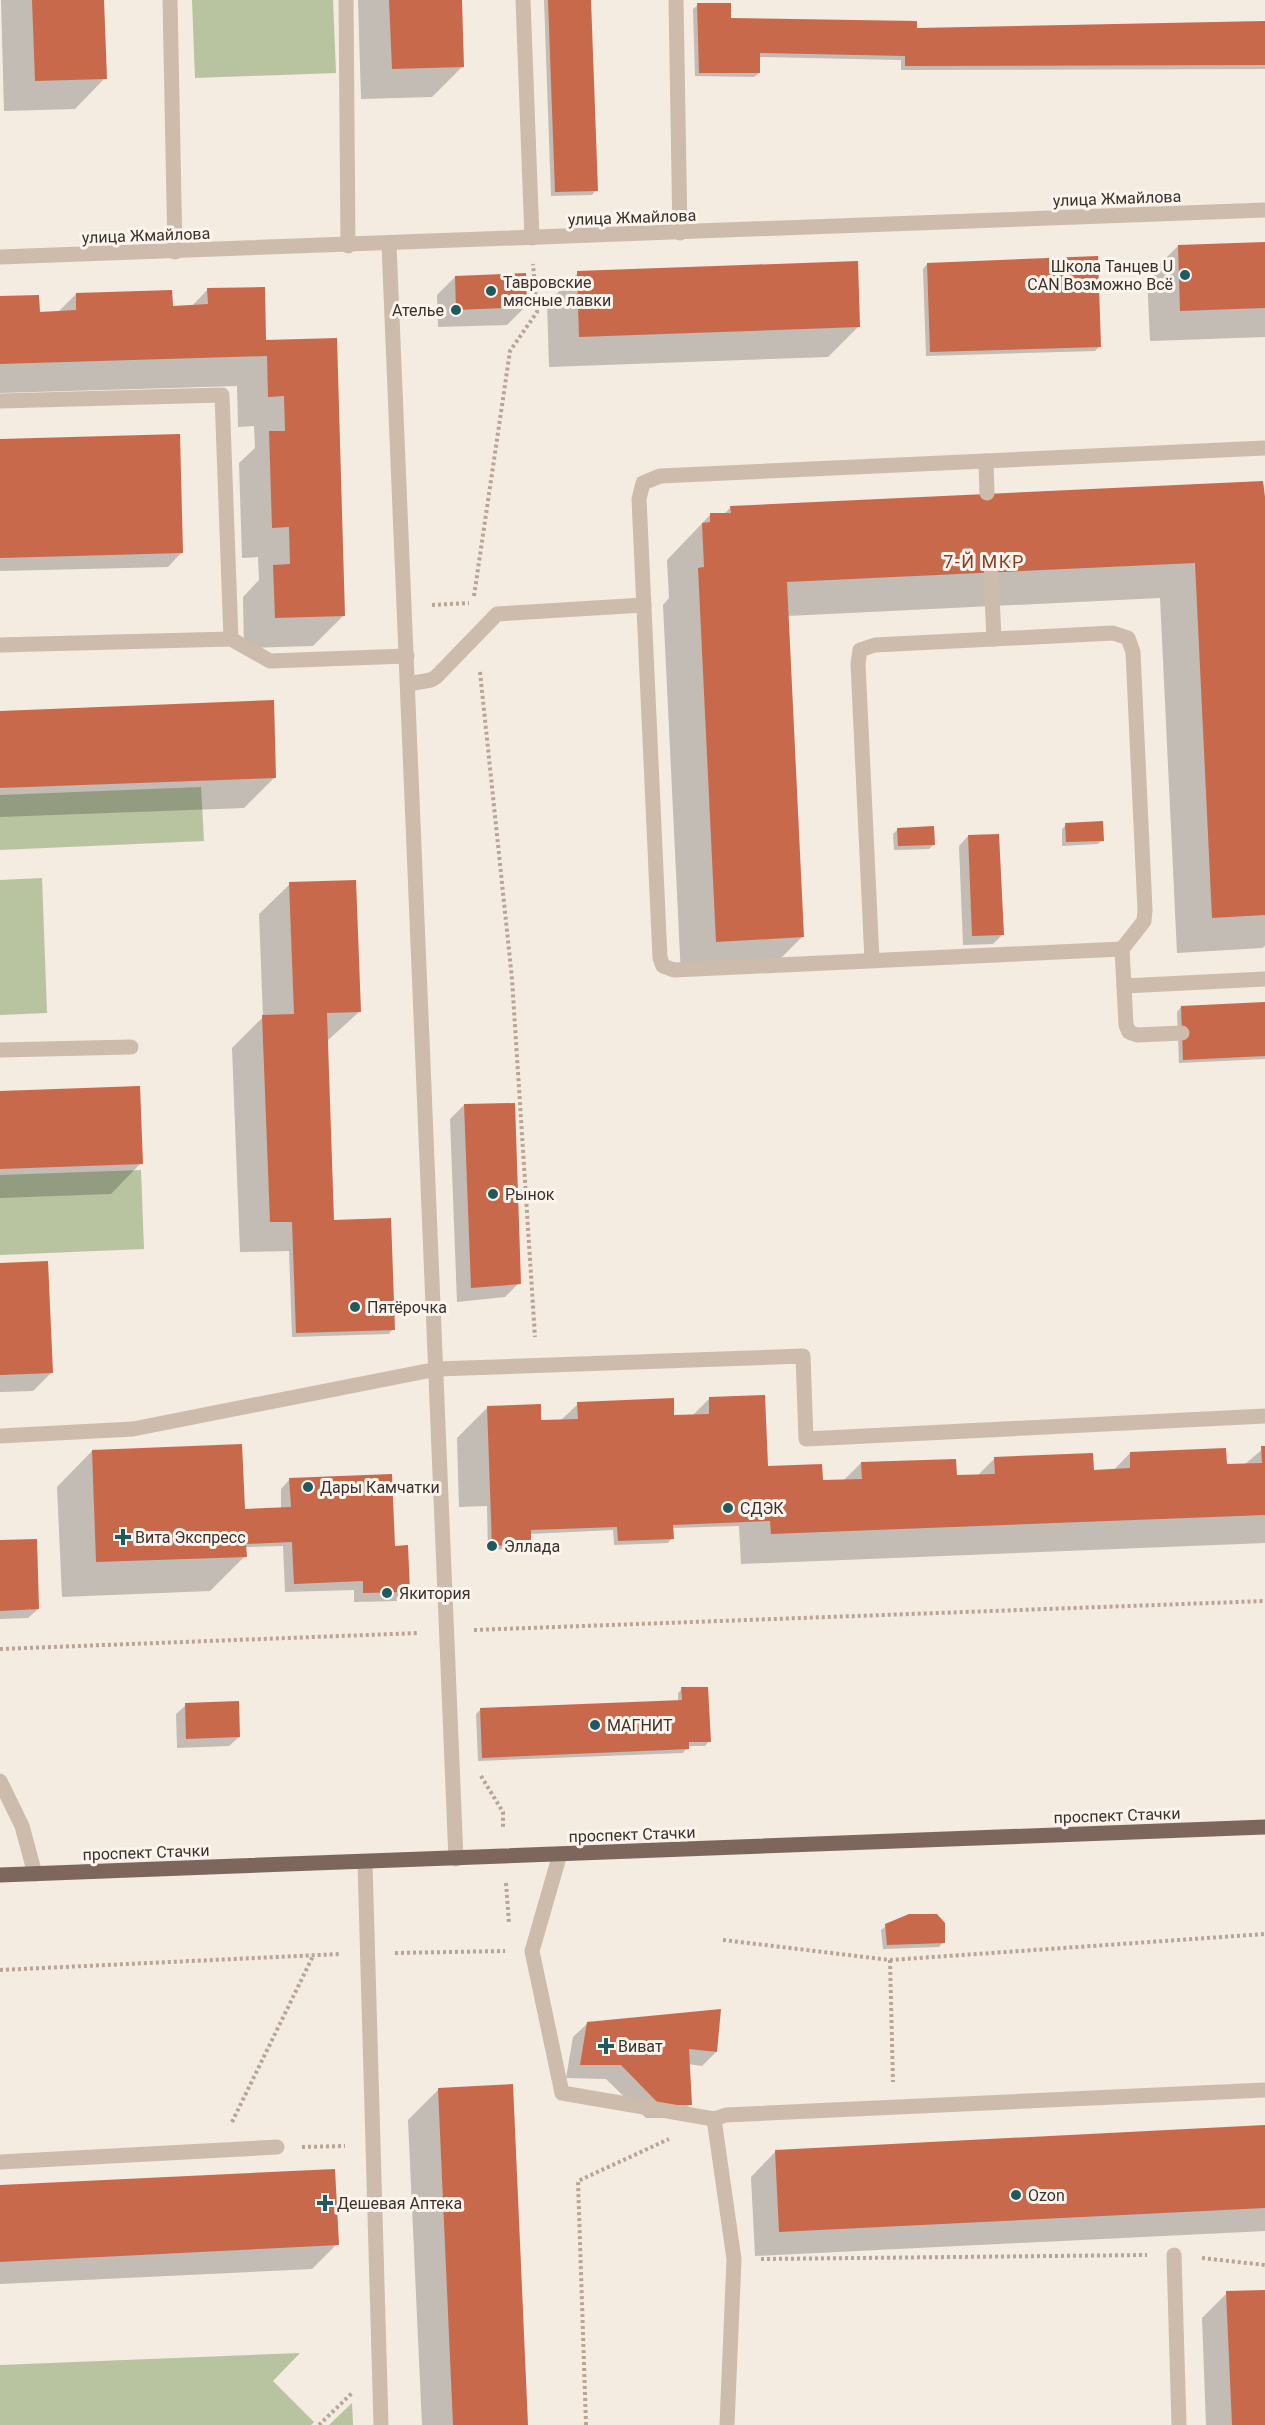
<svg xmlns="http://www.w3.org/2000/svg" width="1265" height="2425" font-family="Roboto,sans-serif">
<rect width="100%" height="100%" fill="#f4ebe1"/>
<g fill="#b8c4a0">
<path d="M192 0H333L336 73 195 78Z"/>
<path d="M201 787 204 841 0 850V795Z"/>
<path d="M42 878 47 1013 0 1015V880Z"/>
<path d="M141 1170 144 1249 0 1255V1175Z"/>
<path d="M300 2353 273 2381 314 2422 311 2425H0V2365Z"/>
<path d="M352 2403 353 2425H329Z"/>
</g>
<g fill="#0003">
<path d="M1 0H103L105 78 75 109 4 111Z"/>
<path d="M358 0H461L463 66 432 97 361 99Z"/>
<path d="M544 0H590L596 190 592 195 551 196Z"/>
<path d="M698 5 730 19 916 29 1265 23V69L901 70V60L758 57 759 73 754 77 695 76 693 9Z"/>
<path d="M1265 243V337L1150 341 1147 277 1178 246Z"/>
<path d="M927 264 1100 346 1095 351 926 356 923 269Z"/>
<path d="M578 273 859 326 828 357 549 367 547 303Z"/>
<path d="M455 277 526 306 507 325 438 327 437 295Z"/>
<path d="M208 289 265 341 335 339 343 616 313 646 244 648 243 597 259 580 258 557 242 558 239 463 255 448 254 426 238 427 237 386 0 393V298L38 313 58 312 76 294 171 307H191Z"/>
<path d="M0 441 182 552 168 567 0 571Z"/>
<path d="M1265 498V946L1262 948 1177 953 1160 598 787 616 802 937 767 972 681 976 663 605 669 598 667 560 710 515 724 514 731 507Z"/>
<path d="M0 712 275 777 244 808 0 817Z"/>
<path d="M1066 825 1102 840 1098 844 1062 846V829Z"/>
<path d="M898 829 934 844 929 849 894 850 893 834Z"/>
<path d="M968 836 1003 934 993 944 963 945 959 846Z"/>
<path d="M290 884 359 1012 326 1042 333 1222 393 1329 389 1334 292 1337 289 1251 240 1252 232 1048 263 1017 259 914Z"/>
<path d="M1265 1003V1059L1179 1063 1177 1012 1181 1007Z"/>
<path d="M0 1092 141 1163 111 1194 0 1198Z"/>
<path d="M464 1105 519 1283 505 1297 457 1302 450 1119Z"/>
<path d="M0 1265 51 1373 33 1391 0 1392Z"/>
<path d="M709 1399 766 1467 821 1482 843 1481 861 1463 956 1477 977 1476 995 1458 1092 1472 1113 1471 1130 1453 1225 1466 1244 1465 1265 1447V1543L741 1564 739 1526 672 1528V1538L668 1543 614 1545 613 1530 529 1534 530 1544 525 1548 488 1550 487 1506 459 1507 457 1438 487 1408 540 1422 560 1421 578 1404 673 1417 692 1416Z"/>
<path d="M92 1451 243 1512 281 1509V1489L290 1479 394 1547 408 1591 399 1601 354 1602V1590L285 1592 283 1546 245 1547V1556L210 1591 62 1597 57 1487Z"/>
<path d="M0 1542 38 1609 28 1618 0 1619Z"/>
<path d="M682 1689 709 1741 705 1746H688L683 1753 478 1761 476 1714 481 1709 678 1702V1693Z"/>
<path d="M186 1705 239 1737 229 1746 177 1748 176 1714Z"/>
<path d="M886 1926 943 1942 939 1947 883 1949 881 1930Z"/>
<path d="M588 2023 716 2052 702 2066 688 2064 690 2104 676 2118H646L606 2079 566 2078 573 2037Z"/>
<path d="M439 2089 527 2425H422L408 2120Z"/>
<path d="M1265 2127V2231L755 2256 751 2177 775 2152Z"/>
<path d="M0 2187 337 2244 312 2269 0 2284Z"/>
<path d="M1265 2291V2425H1206L1202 2318 1227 2293Z"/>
</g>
<g fill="#c8694b">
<path d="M32 0H104L107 79 35 81Z"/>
<path d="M389 0H462L464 67 392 69Z"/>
<path d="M548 0H591L598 191 555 192Z"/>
<path d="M697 3H731V18L917 21V28L1265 21V65L905 66V56L760 53V73H699Z"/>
<path d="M1265 242V308L1180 311 1178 245Z"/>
<path d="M1098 256 1101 347 930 352 927 263Z"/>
<path d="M858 261 860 327 579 337 577 271Z"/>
<path d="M526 273 527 307 456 310 455 276Z"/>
<path d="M265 287 266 340 337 338 345 616 275 618 273 565 290 564 289 527 272 528 269 431H285L284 396 268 397 267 356 0 364V296L39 295 40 312 76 310V293L172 290 173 306 208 304 207 288Z"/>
<path d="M180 434 183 553 0 558V439Z"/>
<path d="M1263 481 1265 497V915L1212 918 1195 563 787 582 804 937 716 942 698 568 704 567 702 523 710 522V513H731L730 506Z"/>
<path d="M274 700 276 778 0 788V711Z"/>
<path d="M1103 821 1104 841 1066 842 1065 823Z"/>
<path d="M934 826 935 845 898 846 897 828Z"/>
<path d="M999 834 1004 935 972 936 968 835Z"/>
<path d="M356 880 361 1012 327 1013 334 1220 391 1218 395 1330 296 1333 292 1222H270L262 1015 294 1014 289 882Z"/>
<path d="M1265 1002V1056L1183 1060 1181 1006Z"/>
<path d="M140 1086 143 1164 0 1169V1091Z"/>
<path d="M515 1103 521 1284 471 1288 464 1104Z"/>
<path d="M48 1261 53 1373 0 1375V1263Z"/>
<path d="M765 1395 768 1466 822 1464 823 1480 862 1479 861 1462 956 1459 957 1475 995 1474 994 1457 1093 1453 1094 1470 1130 1468V1452L1226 1448 1227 1464 1262 1463 1261 1446H1265V1515L771 1534 770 1521 673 1525 674 1539 618 1541 617 1527 531 1530V1544L492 1546 487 1406 541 1404V1420L578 1419 577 1402 674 1398V1415L709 1414V1397Z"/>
<path d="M242 1444 245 1509 291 1507 289 1478 392 1474 395 1546 408 1545 410 1592 363 1593V1581L294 1584 292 1542 246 1544 247 1557 96 1562 92 1450Z"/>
<path d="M37 1539 39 1609 0 1611V1540Z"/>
<path d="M681 1687H708L711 1742H689V1749L482 1758 480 1708 682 1700Z"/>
<path d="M239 1701 240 1737 186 1739 185 1703Z"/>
<path d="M909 1914H937L945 1923V1943L887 1945 885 1924Z"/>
<path d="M721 2009 717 2052 689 2049 692 2105H660L621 2065H580L587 2022Z"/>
<path d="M513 2084 528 2425H453L438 2088Z"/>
<path d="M1265 2125V2208L779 2232 775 2150Z"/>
<path d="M335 2169 339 2245 0 2262V2185Z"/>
<path d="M1265 2290V2425H1232L1226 2291Z"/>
</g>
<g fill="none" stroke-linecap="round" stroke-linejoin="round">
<g stroke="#b9a596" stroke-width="4" stroke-dasharray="3 3" stroke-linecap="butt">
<path d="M474 596 510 351 537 312 533 264"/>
<path d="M432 605 469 603"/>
<path d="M480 672 512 979 535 1337"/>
<path d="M474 1630 1265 1601"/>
<path d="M0 1649 419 1633"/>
<path d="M481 1776 503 1812V1828"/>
<path d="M506 1883 509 1924"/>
<path d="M723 1940 890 1960 1265 1934"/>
<path d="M395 1953 505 1951"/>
<path d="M890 1960 893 2082"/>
<path d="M0 1970 340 1954"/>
<path d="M232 2122 313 1956"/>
<path d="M302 2147 345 2146"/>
<path d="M1202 2258 1265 2265"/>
<path d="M761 2259 1147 2255"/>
<path d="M319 2425 353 2392"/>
<path d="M586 2425 578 2181 669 2139"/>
</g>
<g stroke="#cdbbac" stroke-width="15">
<path d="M170 0 175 252"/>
<path d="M346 0 348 246"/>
<path d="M523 0 532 238"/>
<path d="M676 0 680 233"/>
<path d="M389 245 456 1859"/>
<path d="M0 401 222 395 231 639"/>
<path d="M1265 448 660 476 643 483 639 499 660 958 663 966 674 970 1122 949 1124 986 1265 979"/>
<path d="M986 461 987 493"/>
<path d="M991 573 994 639"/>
<path d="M0 645 231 639 270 661 407 656"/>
<path d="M408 684 431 680 436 677 497 614 644 605"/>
<path d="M872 960 858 664 860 650 875 645 1113 633 1128 638 1133 652 1145 910 1144 921 1122 949"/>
<path d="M1124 986 1126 1025 1129 1032 1137 1035 1182 1033"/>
<path d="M0 1050 131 1047"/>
<path d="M0 1436 133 1429 437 1369 803 1356 806 1439 1265 1416"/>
<path d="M0 1781 22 1826 35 1874"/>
<path d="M560 1854 532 1951 562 2093 714 2119 726 2115 1265 2090"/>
<path d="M365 1863 381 2425"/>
<path d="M714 2119 734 2259 727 2425"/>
<path d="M0 2162 277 2147"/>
<path d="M1174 2255 1179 2425"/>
</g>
<path stroke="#cdbbac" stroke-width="15" d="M0 257 1265 210"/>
<path stroke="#7d675c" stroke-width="15" d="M0 1875 1265 1827"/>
</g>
<g fill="#1f5a5e" stroke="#fbf5ee" stroke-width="2">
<circle cx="1185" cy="275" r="6"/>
<circle cx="491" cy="291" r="6"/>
<circle cx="456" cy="310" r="6"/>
<circle cx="493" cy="1194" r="6"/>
<circle cx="355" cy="1307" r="6"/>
<circle cx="308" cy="1487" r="6"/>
<circle cx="728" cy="1508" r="6"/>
<path d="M120 1528h6v6h6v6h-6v6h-6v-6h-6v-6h6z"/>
<circle cx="492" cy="1546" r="6"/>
<circle cx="387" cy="1593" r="6"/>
<circle cx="595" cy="1725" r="6"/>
<path d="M603 2037h6v6h6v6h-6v6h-6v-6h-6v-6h6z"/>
<circle cx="1016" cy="2195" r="6"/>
<path d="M322 2194h6v6h6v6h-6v6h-6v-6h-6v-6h6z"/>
</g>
<g text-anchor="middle" stroke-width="6" stroke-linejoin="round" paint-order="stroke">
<g font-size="16" fill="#3b302b" stroke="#fbf5ee">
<text transform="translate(1117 198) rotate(-2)" y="6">улица Жмайлова</text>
<text transform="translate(632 217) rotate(-2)" y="6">улица Жмайлова</text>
<text transform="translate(146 235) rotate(-2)" y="6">улица Жмайлова</text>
<text transform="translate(1117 1815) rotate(-2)" y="6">проспект Стачки</text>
<text transform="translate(632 1834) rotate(-2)" y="6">проспект Стачки</text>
<text transform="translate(146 1852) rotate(-2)" y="6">проспект Стачки</text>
</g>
<g font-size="16" fill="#3b302b" stroke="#fbf5ee" text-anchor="start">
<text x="1173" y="272" text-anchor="end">Школа Танцев U<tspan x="1173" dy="18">CAN Возможно Всё</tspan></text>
<text x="503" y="288">Тавровские<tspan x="503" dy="18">мясные лавки</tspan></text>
<text x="444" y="316" text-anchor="end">Ателье</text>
<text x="505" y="1200">Рынок</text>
<text x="367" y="1313">Пятёрочка</text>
<text x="320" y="1493">Дары Камчатки</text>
<text x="740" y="1514">СДЭК</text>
<text x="135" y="1543">Вита Экспресс</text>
<text x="504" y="1552">Эллада</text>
<text x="399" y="1599">Якитория</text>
<text x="607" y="1731">МАГНИТ</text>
<text x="618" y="2052">Виват</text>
<text x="1028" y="2201">Ozon</text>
<text x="337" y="2209">Дешевая Аптека</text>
</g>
<g font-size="18" letter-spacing="1.5" fill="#8c3b22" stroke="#fbf5ee">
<text x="984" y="568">7-Й МКР</text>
</g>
</g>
</svg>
